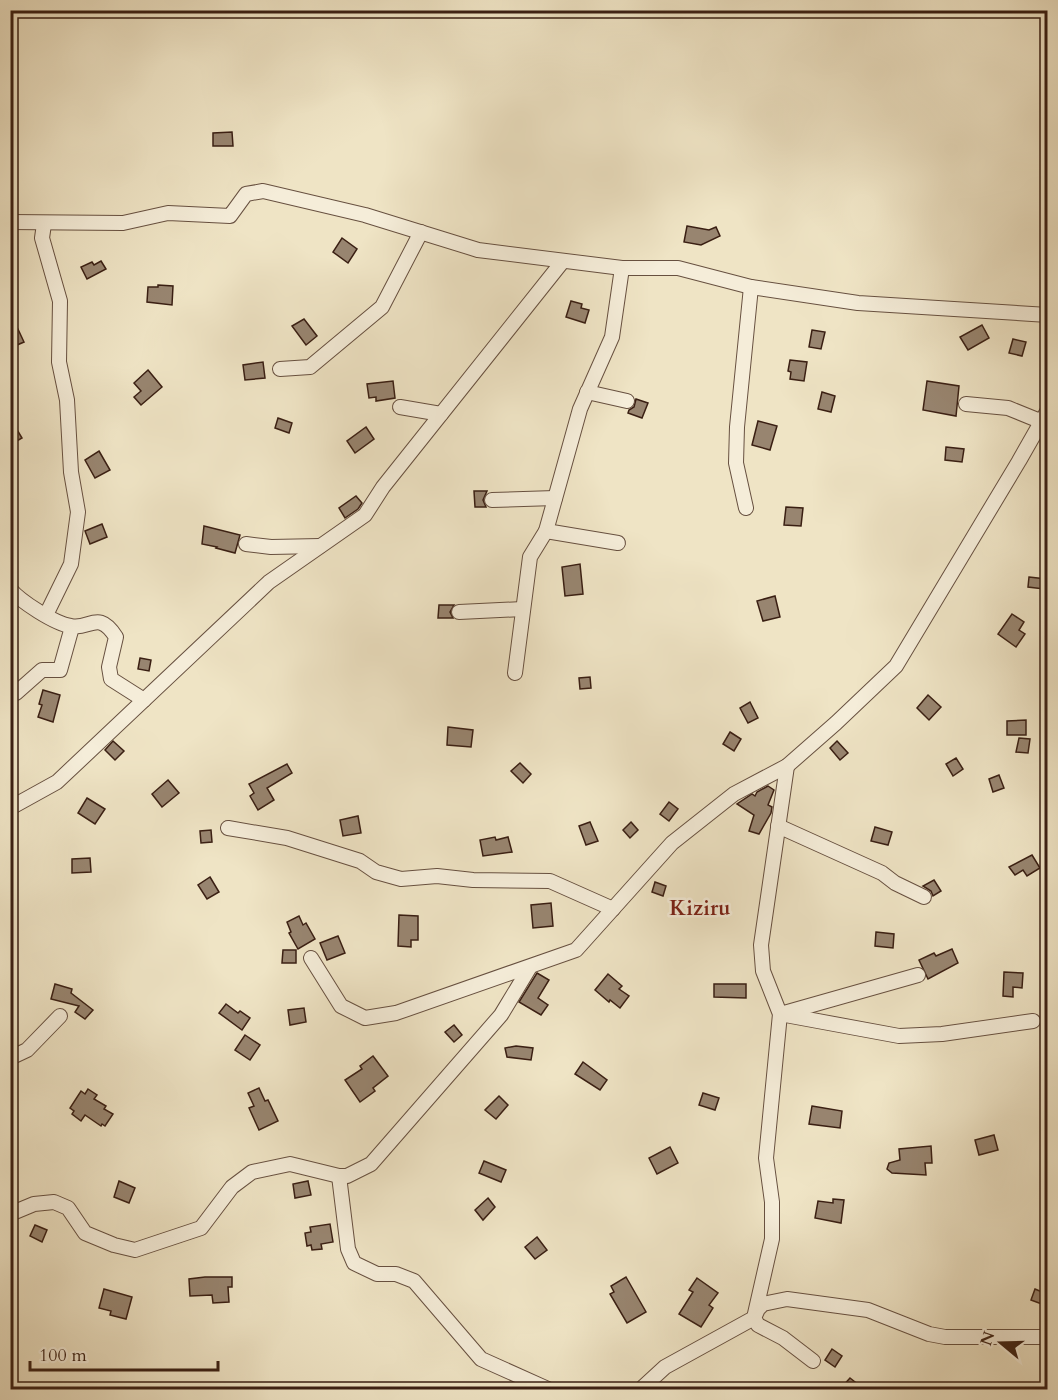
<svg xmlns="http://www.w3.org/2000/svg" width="1058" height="1400" font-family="Cardo,serif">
<rect width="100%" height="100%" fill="#efe4c5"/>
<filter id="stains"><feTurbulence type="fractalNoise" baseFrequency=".00333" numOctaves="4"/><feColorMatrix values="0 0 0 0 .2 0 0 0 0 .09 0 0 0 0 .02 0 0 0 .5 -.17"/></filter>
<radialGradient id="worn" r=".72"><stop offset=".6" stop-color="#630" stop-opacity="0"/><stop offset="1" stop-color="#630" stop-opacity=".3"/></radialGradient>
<g fill="#988570" stroke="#3a1f13" stroke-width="1.5">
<path d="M232 132 233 146H213V133Z"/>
<path d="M687 226 709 230 716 227 720 236 701 245 684 242Z"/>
<path d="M342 238 357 249 348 263 333 252Z"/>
<path d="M101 261 106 269 87 279 81 267 92 262 94 265Z"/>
<path d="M158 285 173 286 172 305 147 302 148 287H158Z"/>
<path d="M571 301 582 304 581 308 589 310 585 323 566 317Z"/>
<path d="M10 312 24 342 10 348Z"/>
<path d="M304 319 317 336 306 345 292 326Z"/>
<path d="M982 325 989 338 968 350 960 337Z"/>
<path d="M812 330 825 332 821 349 809 347Z"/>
<path d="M1013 339 1026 342 1022 356 1009 353Z"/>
<path d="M790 360 807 362 804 381 790 379 791 372 788 371Z"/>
<path d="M263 362 265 378 245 380 243 365Z"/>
<path d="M148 370 162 387 141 405 134 397 141 391 134 383Z"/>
<path d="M393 381 395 398 376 401V397L369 398 367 384Z"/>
<path d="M927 381 959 386 956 416 923 410Z"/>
<path d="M822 392 835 396 831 412 818 409Z"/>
<path d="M636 399 648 403 642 418 628 413 629 410 634 407Z"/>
<path d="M10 418 22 438 10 445Z"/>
<path d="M278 418 292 423 289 433 275 428Z"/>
<path d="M758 421 777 426 770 450 752 445Z"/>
<path d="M366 427 374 439 355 453 347 441Z"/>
<path d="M946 447 964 449 962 462 945 460Z"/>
<path d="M99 451 110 470 95 478 85 460Z"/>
<path d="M474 491H487L483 500 486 507H475Z"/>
<path d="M356 496 362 503 358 509 345 518 339 508Z"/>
<path d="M786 507 803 508 801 526 784 525Z"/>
<path d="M102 524 107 537 90 544 85 531Z"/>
<path d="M204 526 240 535 235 553 216 548 217 547 202 544Z"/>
<path d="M580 564 583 594 565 596 562 567Z"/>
<path d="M1029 577 1046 579 1044 589 1028 587Z"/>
<path d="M775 596 780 617 763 621 757 601Z"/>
<path d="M439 605H454L450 612 453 618H438Z"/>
<path d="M1012 614 1024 622 1019 630 1025 634 1016 647 998 634Z"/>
<path d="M140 658 151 660 149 671 138 669Z"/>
<path d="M590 677 591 688 580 689 579 678Z"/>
<path d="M43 690 60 695 53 722 38 717 42 705 39 704Z"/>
<path d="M928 695 941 707 929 720 917 708Z"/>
<path d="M750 702 758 718 748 723 740 708Z"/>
<path d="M1026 720V735H1007V721Z"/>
<path d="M448 727 473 730 471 747 447 745Z"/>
<path d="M730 732 741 739 734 751 723 744Z"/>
<path d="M1019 738 1030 739 1028 753 1016 752Z"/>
<path d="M113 741 124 751 115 760 105 750Z"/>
<path d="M837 741 848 753 840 760 830 748Z"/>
<path d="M956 758 963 769 953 776 946 764Z"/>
<path d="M520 763 531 774 523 783 511 771Z"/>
<path d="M287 764 292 773 267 788 274 800 258 810 250 796 254 793 249 784Z"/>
<path d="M999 775 1004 788 993 792 989 779Z"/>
<path d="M168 780 179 793 162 807 152 794Z"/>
<path d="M768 786 774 790 768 805 772 807 771 813 759 834 749 831 754 815 737 804 752 794 755 796 757 792Z"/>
<path d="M87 798 105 809 95 824 78 813Z"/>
<path d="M669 802 678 809 669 821 660 814Z"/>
<path d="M358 816 361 833 343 836 340 820Z"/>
<path d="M590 822 598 841 586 845 579 826Z"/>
<path d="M631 822 638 830 630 838 623 830Z"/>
<path d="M875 827 892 832 888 845 871 841Z"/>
<path d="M211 830 212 842 201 843 200 831Z"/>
<path d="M495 837 496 840 508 837 512 852 483 856 480 840Z"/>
<path d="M1032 855 1040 868 1027 876 1023 870 1015 875 1009 867Z"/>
<path d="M90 858 91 872 72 873V859Z"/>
<path d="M210 877 219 892 207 899 198 885Z"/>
<path d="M934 880 941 891 933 896 931 891 923 886Z"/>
<path d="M655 882 666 886 663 896 652 892Z"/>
<path d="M551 903 553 926 533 928 531 905Z"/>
<path d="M399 915 418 916V940H411V947L398 946Z"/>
<path d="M299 916 303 925 306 923 315 939 298 949 289 933 291 932 287 922Z"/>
<path d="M876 932 894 934 893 948 875 946Z"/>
<path d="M338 936 345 953 327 960 320 943Z"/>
<path d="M952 949 958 963 928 979 919 960 934 953 936 956Z"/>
<path d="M283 950H296V963H282Z"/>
<path d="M1004 972 1023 973 1022 988 1013 987V997L1003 996Z"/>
<path d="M537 973 549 980 538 998 548 1005 541 1015 519 1002Z"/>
<path d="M608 974 622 986 619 989 629 996 620 1008 610 1000 609 1002 595 990Z"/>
<path d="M55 984 72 989 71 993 93 1010 85 1019 75 1012 79 1006 51 999Z"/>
<path d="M714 984H746V998L714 997Z"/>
<path d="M226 1004 238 1013 240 1011 250 1018 242 1030 219 1013Z"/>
<path d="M304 1008 306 1022 290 1025 288 1010Z"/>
<path d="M454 1025 462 1035 454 1042 445 1032Z"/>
<path d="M245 1035 260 1045 250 1060 235 1050Z"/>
<path d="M516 1046 533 1048 531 1060 507 1057 505 1048Z"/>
<path d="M373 1056 388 1076 373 1088 375 1091 360 1102 345 1080 362 1069 360 1066Z"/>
<path d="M583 1062 607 1080 600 1090 575 1074Z"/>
<path d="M259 1088 265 1101 268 1100 278 1121 259 1130 249 1108 254 1106 248 1093Z"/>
<path d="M88 1089 97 1095 94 1099 106 1106 104 1109 113 1114 105 1126 102 1124 101 1126 85 1115 81 1121 72 1114 74 1111 70 1108 81 1091 85 1094Z"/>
<path d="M703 1093 719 1098 715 1110 699 1105Z"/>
<path d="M499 1096 508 1105 496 1119 485 1110Z"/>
<path d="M812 1106 842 1111 840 1128 809 1124Z"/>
<path d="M994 1135 998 1150 979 1155 975 1140Z"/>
<path d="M931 1146 932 1163H925L926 1175 892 1173 887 1169 889 1163 900 1160 899 1149Z"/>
<path d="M670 1147 678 1163 657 1174 649 1158Z"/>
<path d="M484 1161 506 1170 501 1182 479 1173Z"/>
<path d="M119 1181 135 1188 129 1203 114 1197Z"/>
<path d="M308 1181 311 1195 295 1198 293 1184Z"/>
<path d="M488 1198 495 1207 483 1220 475 1210Z"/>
<path d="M833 1199 844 1200 841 1223 815 1218 818 1201 833 1203Z"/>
<path d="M330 1224 333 1242 321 1244 322 1249 312 1250 311 1245 307 1246 305 1233 311 1232 310 1227Z"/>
<path d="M35 1225 47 1230 42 1242 30 1236Z"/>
<path d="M537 1237 547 1250 535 1259 525 1247Z"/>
<path d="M205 1277H232V1287H228L229 1302 213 1303 212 1295 190 1296 189 1279Z"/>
<path d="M626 1277 646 1312 627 1323 610 1294 614 1292 611 1286Z"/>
<path d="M697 1278 718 1293 709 1305 713 1308 701 1327 679 1314 693 1292 689 1290Z"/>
<path d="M104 1289 132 1297 126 1319 110 1315 111 1311 99 1308Z"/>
<path d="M1035 1289 1047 1294V1306L1031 1300Z"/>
<path d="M832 1349 842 1356 835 1367 825 1360Z"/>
<path d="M850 1378 864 1389H840Z"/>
</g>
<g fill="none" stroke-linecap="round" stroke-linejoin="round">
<g stroke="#675040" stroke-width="16">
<g id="minor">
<path d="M10 222 123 223 168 213 230 216 246 194 263 191 365 215 478 250 622 268H678L751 287 858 303 1048 315"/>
<path d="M44 224 42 238 60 301 59 362 67 400 71 472 78 512 71 564 46 615"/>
<path d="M280 369 310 367 382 307 421 232"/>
<path d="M587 392 627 401"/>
<path d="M966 404 1008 408 1040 421"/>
<path d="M400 407 441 414"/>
<path d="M492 500 555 498"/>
<path d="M746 508 736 463 737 427 751 287"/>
<path d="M546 531 618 543"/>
<path d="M246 544 271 547 320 546"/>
<path d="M10 589C20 601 55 624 71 626 90 630 98 609 116 637L109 667 111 679 144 700"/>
<path d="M459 612 523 609"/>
<path d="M515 673 530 557 546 531 580 409 612 337 622 268"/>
<path d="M10 694 16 693 42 670H60L72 627"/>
<path d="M10 808 57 782 269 582 365 515 383 487 563 261"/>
<path d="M778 826 882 873 895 883 924 897"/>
<path d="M228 828 287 838 360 861 376 872 401 879 437 876 473 880 550 881 613 909"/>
<path d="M311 958 341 1006 365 1018 396 1013 576 950 672 843 734 794 787 766 836 723 896 666 1019 461 1048 410"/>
<path d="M784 1013 918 975"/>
<path d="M780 1014 899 1036 942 1034 1033 1021"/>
<path d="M10 1058 27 1050 60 1016"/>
<path d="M339 1176 348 1249 354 1263 377 1274H396L414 1281 481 1359 550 1390"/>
<path d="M10 1214 34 1204 54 1202 68 1208 85 1233 114 1245 135 1250 201 1228 232 1187 252 1172 290 1164 339 1176H347L371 1164 501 1015 530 967"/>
<path d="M813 1361 783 1338 758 1325 754 1318 758 1309 763 1304 787 1299 868 1310 929 1334 945 1337H1048"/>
<path d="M640 1390 665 1367 754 1318 772 1239V1202L766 1158 780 1014 763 971 761 945 787 766"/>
</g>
</g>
<use href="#minor" stroke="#f5edd9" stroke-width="14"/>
</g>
<g text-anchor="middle" stroke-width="5" stroke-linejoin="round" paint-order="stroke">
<g font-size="21" font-weight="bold" fill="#7a1f14" stroke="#f5edd9">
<text x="700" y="915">Kiziru</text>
</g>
</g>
<rect width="1058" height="1400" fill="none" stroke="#efe4c5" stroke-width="36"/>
<rect x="12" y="12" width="1034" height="1376" fill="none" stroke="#3a1f13" stroke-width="3"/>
<rect x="18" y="18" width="1022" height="1364" fill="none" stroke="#3a1f13" stroke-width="1.5"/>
<g transform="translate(1001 1343) rotate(289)" stroke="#f5edd9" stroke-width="4.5" paint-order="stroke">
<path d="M0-4.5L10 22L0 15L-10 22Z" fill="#3a1f13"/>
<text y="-9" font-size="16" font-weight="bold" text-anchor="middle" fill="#3a1f13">N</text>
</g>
<path d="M30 1361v9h188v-9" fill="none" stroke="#3a1f13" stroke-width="3"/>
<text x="39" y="1361" font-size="18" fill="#3a1f13" stroke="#f5edd9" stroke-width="4.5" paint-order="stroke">100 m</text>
<rect width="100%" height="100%" filter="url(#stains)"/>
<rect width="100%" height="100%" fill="url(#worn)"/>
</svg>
